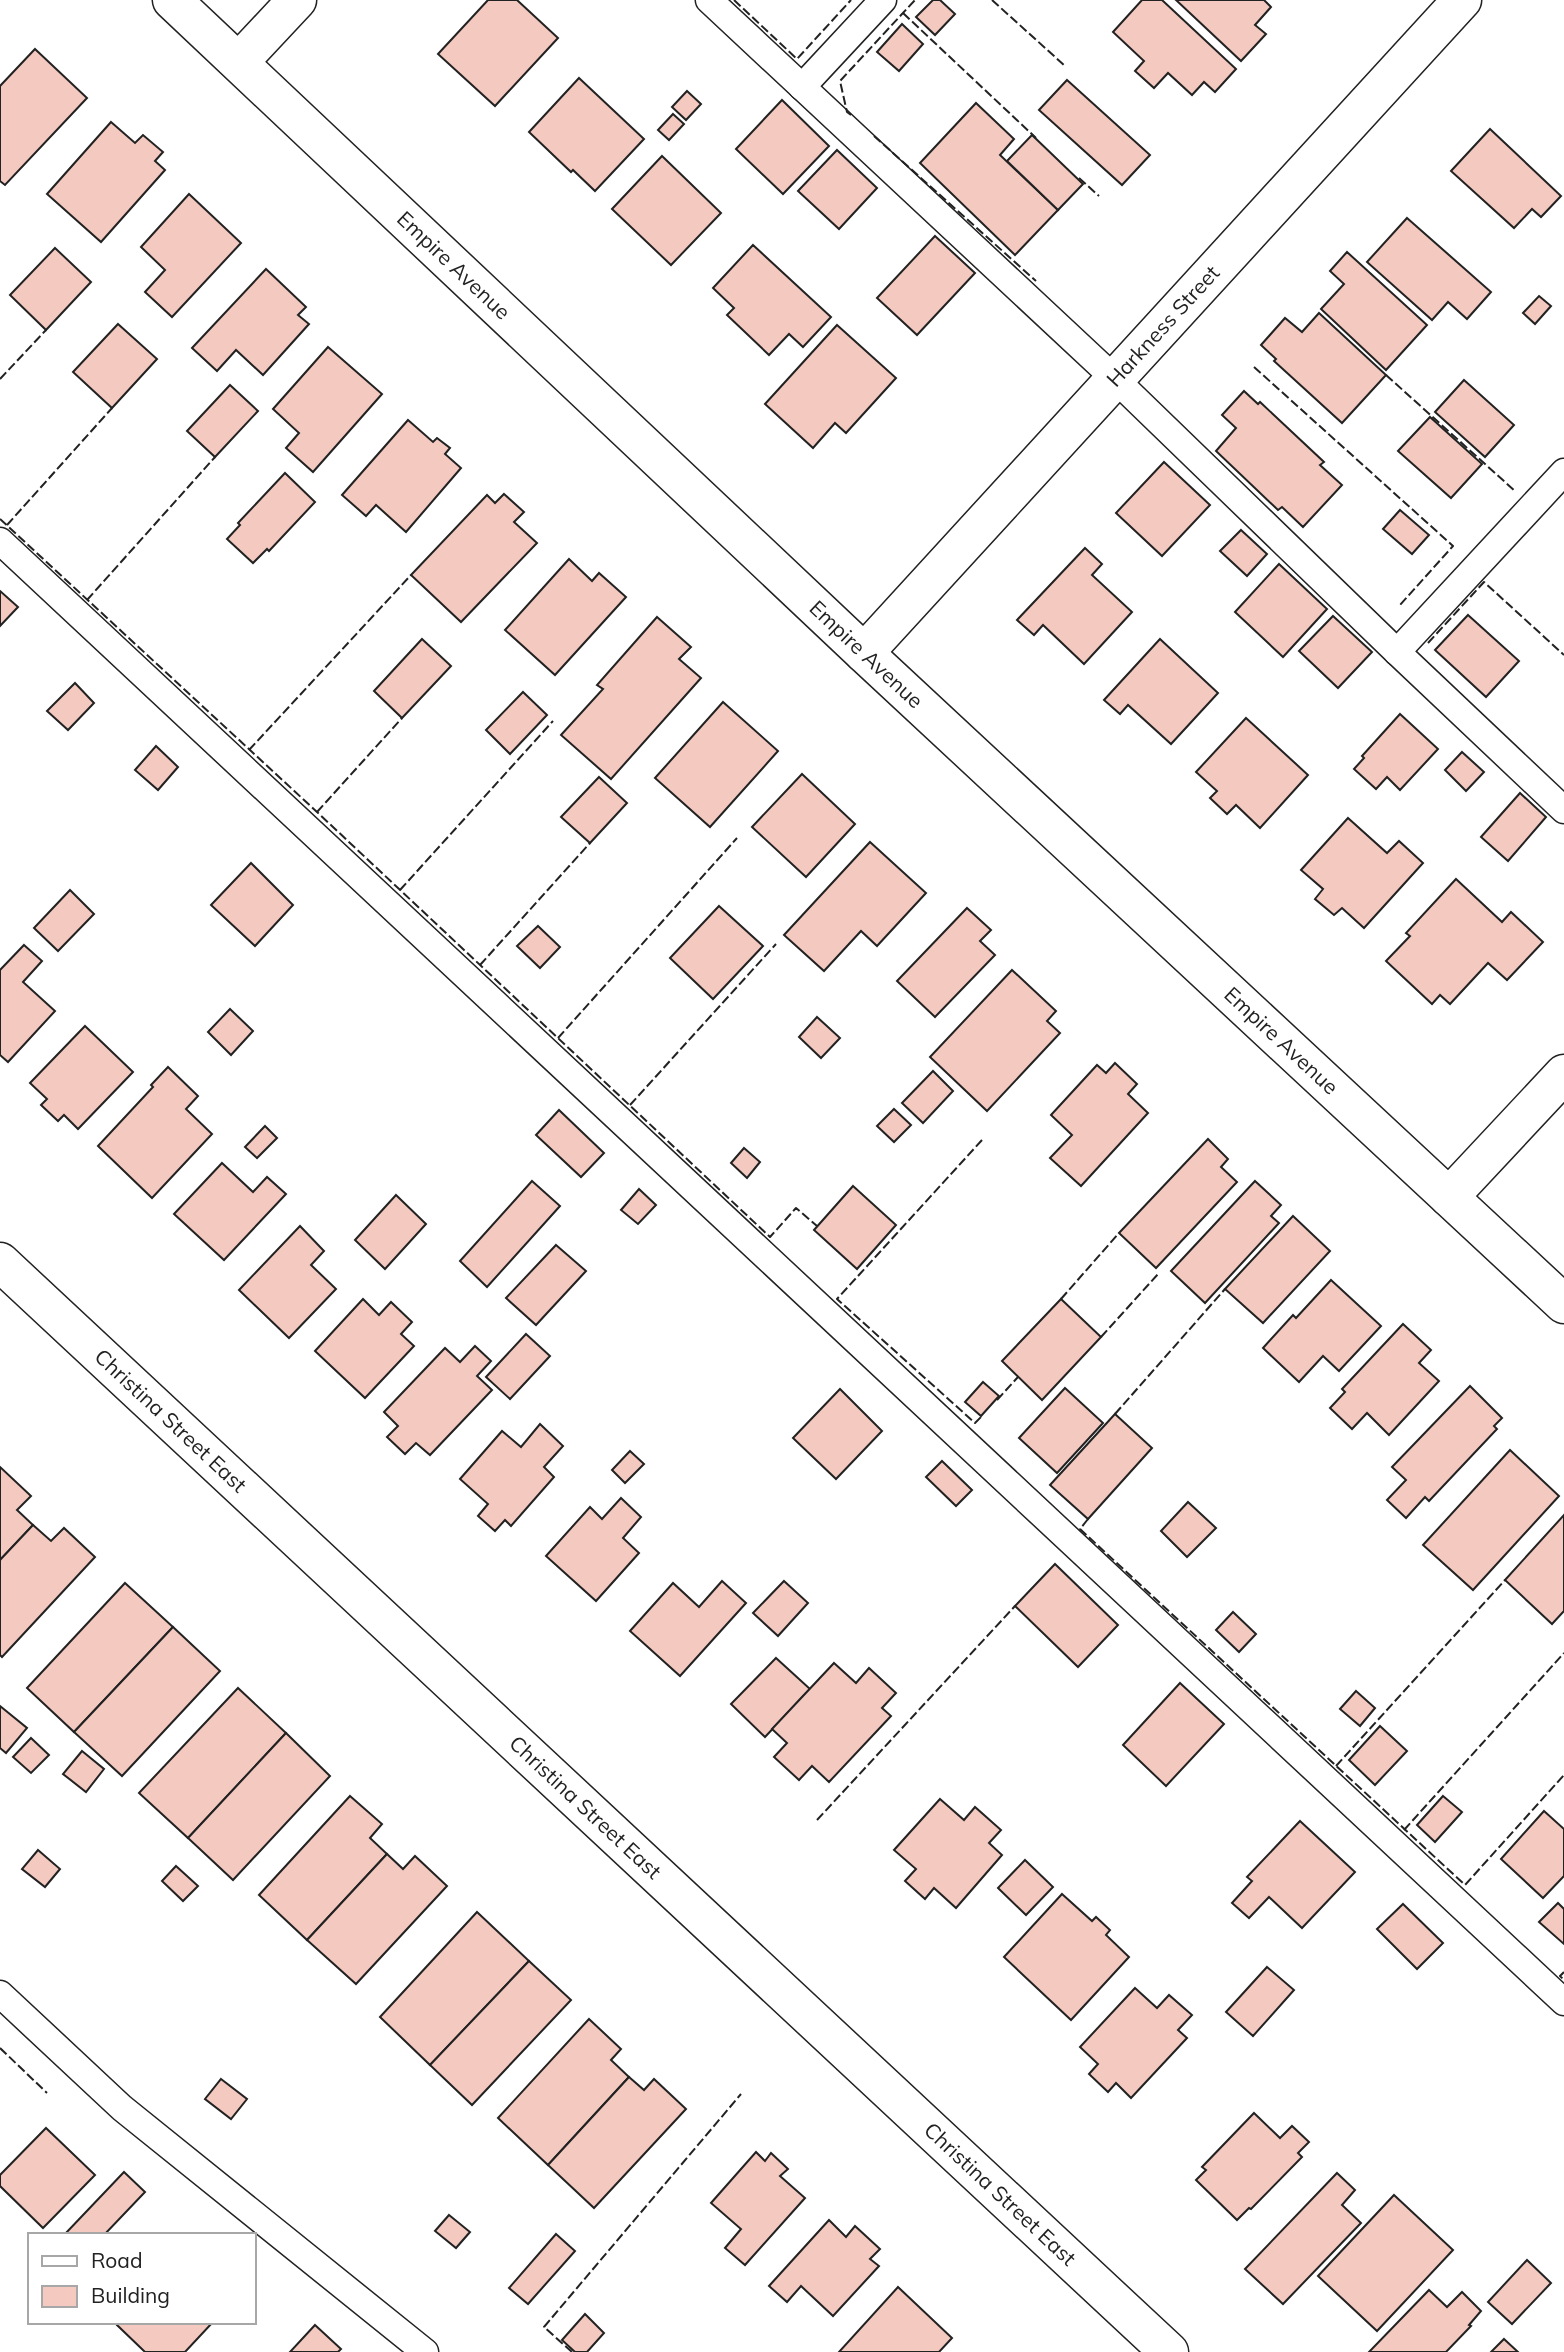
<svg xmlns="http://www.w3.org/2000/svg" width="1564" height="2352" font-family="Mulish,sans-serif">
<rect width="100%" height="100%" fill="#fff"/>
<g fill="#f3c9c0" stroke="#222" stroke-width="2">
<path d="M488 0H517L558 38 495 106 438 54Z"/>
<path d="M933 0H940L955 14 935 35 916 17Z"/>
<path d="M1142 0H1162L1236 69 1215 92 1204 82 1192 95 1168 73 1154 88 1135 71 1144 61 1113 32Z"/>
<path d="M1176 0H1264L1271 7 1255 25 1266 34 1241 61Z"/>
<path d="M902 24 923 44 899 71 877 52Z"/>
<path d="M35 49 87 98 5 185 0 181V86Z"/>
<path d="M579 78 644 139 595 191 573 170 571 172 529 132Z"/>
<path d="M1067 80 1150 155 1122 185 1039 110Z"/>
<path d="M687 91 701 104 686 120 672 107Z"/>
<path d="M782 100 829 146 783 194 736 149Z"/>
<path d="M976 103 1014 139 1000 155 1058 210 1015 255 920 163Z"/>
<path d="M673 114 684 124 669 140 658 130Z"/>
<path d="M111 122 135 143 143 135 163 152 155 161 165 170 101 242 47 194Z"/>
<path d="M1490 129 1561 196 1541 217 1532 209 1514 228 1451 171Z"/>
<path d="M1032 135 1083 184 1058 210 1007 161Z"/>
<path d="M837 150 877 188 839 229 798 191Z"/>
<path d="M662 156 721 213 671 265 612 209Z"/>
<path d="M189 194 241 243 172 317 145 292 165 270 141 247Z"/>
<path d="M1407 218 1491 292 1467 319 1448 302 1432 320 1367 262Z"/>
<path d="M935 236 975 273 917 335 877 298Z"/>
<path d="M753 245 831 317 803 347 789 334 769 355 727 315 734 308 713 288Z"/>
<path d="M55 248 91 282 46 330 10 295Z"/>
<path d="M1347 252 1427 325 1386 370 1321 309 1344 284 1330 271Z"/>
<path d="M266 269 306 307 298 315 309 324 263 375 236 350 217 371 192 348Z"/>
<path d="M1539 296 1551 306 1535 324 1523 313Z"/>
<path d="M1319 313 1386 375 1342 423 1274 361 1276 359 1261 345 1285 318 1302 332Z"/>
<path d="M118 324 157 359 112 408 73 372Z"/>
<path d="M837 325 896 378 846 433 835 423 813 448 765 404Z"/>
<path d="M328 347 382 394 313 472 286 448 299 433 273 409Z"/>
<path d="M1464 380 1514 425 1485 457 1435 412Z"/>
<path d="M230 385 258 411 215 457 187 431Z"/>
<path d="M1244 391 1258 404 1260 402 1324 462 1320 465 1342 485 1303 527 1282 507 1278 510 1216 451 1236 428 1222 415Z"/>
<path d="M1430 417 1482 464 1451 498 1398 451Z"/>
<path d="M408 420 433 442 437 438 450 448 445 454 461 468 406 532 376 505 366 516 342 495Z"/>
<path d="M1164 462 1210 505 1162 556 1116 513Z"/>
<path d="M285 473 315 502 269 551 267 549 253 563 227 539 240 525 238 523Z"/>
<path d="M504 494 524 512 514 522 537 543 461 622 411 575 487 495 495 503Z"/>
<path d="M1400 510 1429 535 1412 554 1383 529Z"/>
<path d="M1241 530 1267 554 1247 576 1220 551Z"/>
<path d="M1085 548 1102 564 1092 575 1132 612 1084 664 1043 625 1034 635 1017 620Z"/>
<path d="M569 559 592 581 599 573 626 597 555 675 505 630Z"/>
<path d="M1279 564 1327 609 1283 657 1235 612Z"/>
<path d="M0 591 18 607 0 626Z"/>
<path d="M1468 615 1519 661 1486 697 1435 650Z"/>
<path d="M1333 616 1372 652 1338 688 1299 651Z"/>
<path d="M657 617 691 647 679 659 701 678 611 779 561 735 603 689 597 685Z"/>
<path d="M422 639 451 666 402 718 374 691Z"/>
<path d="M1160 639 1218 693 1171 744 1128 705 1120 714 1104 700Z"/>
<path d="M75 683 94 703 68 730 47 711Z"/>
<path d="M523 692 547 715 510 754 486 730Z"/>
<path d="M723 702 778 751 710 827 655 778Z"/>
<path d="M1400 714 1438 749 1400 790 1387 777 1376 789 1354 769 1364 758 1362 756Z"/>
<path d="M1246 718 1308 775 1260 828 1236 805 1227 814 1210 798 1217 791 1196 772Z"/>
<path d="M156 746 178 767 158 790 135 770Z"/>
<path d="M1462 752 1484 772 1466 791 1445 770Z"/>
<path d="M802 774 855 824 806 877 752 827Z"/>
<path d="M599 777 627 803 590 843 561 817Z"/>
<path d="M1520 793 1546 817 1508 861 1481 837Z"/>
<path d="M1348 818 1387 853 1399 841 1423 863 1364 928 1342 908 1334 915 1315 899 1323 889 1301 870Z"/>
<path d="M870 842 926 893 877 946 861 931 824 971 784 935Z"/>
<path d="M251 863 293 905 255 946 211 905Z"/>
<path d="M1456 879 1502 922 1511 912 1543 942 1507 980 1488 963 1450 1004 1440 995 1432 1004 1386 961 1410 936 1406 933Z"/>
<path d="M70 890 94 914 58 951 34 928Z"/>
<path d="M719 906 763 946 713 999 670 958Z"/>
<path d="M967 908 991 930 980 941 995 955 935 1017 897 981Z"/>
<path d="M538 926 560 947 540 968 517 946Z"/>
<path d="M24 945 42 961 23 982 55 1011 8 1062 0 1055V970Z"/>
<path d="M1012 970 1056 1011 1047 1021 1060 1033 987 1111 930 1057Z"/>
<path d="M230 1009 253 1031 231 1055 208 1032Z"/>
<path d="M817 1017 840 1038 821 1058 799 1037Z"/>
<path d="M85 1026 133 1072 78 1129 64 1115 58 1121 41 1105 47 1099 30 1083Z"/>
<path d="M1115 1063 1137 1084 1128 1094 1148 1113 1081 1186 1050 1158 1072 1135 1051 1115 1097 1065 1106 1073Z"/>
<path d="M168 1067 198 1096 186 1109 212 1134 152 1198 98 1146 153 1087 151 1085Z"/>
<path d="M933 1071 953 1091 923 1123 902 1103Z"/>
<path d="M894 1109 911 1125 894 1142 877 1126Z"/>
<path d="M559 1110 604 1153 581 1177 536 1135Z"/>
<path d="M265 1126 277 1138 257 1158 245 1147Z"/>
<path d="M1208 1139 1228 1159 1221 1167 1237 1182 1156 1268 1119 1233Z"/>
<path d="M744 1148 760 1162 747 1178 731 1163Z"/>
<path d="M222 1163 253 1192 267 1177 286 1194 224 1260 174 1214Z"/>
<path d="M532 1181 560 1206 487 1287 460 1261Z"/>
<path d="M1255 1181 1281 1205 1271 1216 1279 1223 1205 1303 1171 1271Z"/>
<path d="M853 1186 896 1225 857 1269 814 1230Z"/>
<path d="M639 1189 656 1205 638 1224 621 1210Z"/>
<path d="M396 1195 426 1224 385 1269 355 1240Z"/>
<path d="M1293 1216 1330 1251 1263 1323 1225 1289Z"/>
<path d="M300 1226 324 1251 311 1265 336 1289 289 1338 239 1290Z"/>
<path d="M556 1245 586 1271 536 1325 506 1298Z"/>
<path d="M1331 1280 1381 1326 1339 1371 1323 1356 1299 1382 1263 1348 1293 1315 1296 1318Z"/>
<path d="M363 1299 379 1315 391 1302 412 1322 401 1334 414 1346 365 1398 315 1351Z"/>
<path d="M1061 1299 1101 1337 1042 1400 1002 1361Z"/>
<path d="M1403 1324 1431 1350 1419 1363 1439 1381 1389 1435 1367 1413 1352 1429 1330 1408 1345 1392 1342 1389Z"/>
<path d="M526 1334 550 1356 510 1399 486 1377Z"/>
<path d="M475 1346 491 1361 477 1376 492 1390 430 1455 416 1443 405 1454 387 1437 398 1426 384 1412 445 1348 460 1362Z"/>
<path d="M983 1382 999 1396 981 1416 965 1402Z"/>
<path d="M1470 1386 1502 1418 1494 1426 1497 1429 1429 1501 1425 1497 1406 1518 1387 1500 1406 1480 1392 1467Z"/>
<path d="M1065 1388 1103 1423 1057 1473 1019 1438Z"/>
<path d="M840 1389 882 1431 836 1479 793 1438Z"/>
<path d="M1115 1414 1152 1448 1088 1519 1050 1485Z"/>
<path d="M540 1424 563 1446 544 1467 554 1477 511 1526 505 1520 495 1531 478 1516 488 1504 460 1479 502 1431 521 1447Z"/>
<path d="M1510 1450 1559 1496 1473 1590 1423 1545Z"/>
<path d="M630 1451 644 1464 625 1483 612 1470Z"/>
<path d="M942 1461 972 1490 956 1506 926 1477Z"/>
<path d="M0 1467 31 1496 17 1510 33 1525 0 1560Z"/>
<path d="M621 1498 641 1517 623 1538 639 1553 596 1601 546 1556 590 1507 602 1519Z"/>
<path d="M1188 1502 1216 1528 1187 1557 1161 1531Z"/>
<path d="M1564 1515V1611L1552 1624 1505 1580Z"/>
<path d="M33 1525 51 1541 64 1528 95 1557 2 1657 0 1655V1560Z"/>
<path d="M1055 1564 1118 1625 1078 1667 1015 1606Z"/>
<path d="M722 1581 746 1603 680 1676 630 1631 673 1583 699 1607Z"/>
<path d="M784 1581 808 1603 778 1636 753 1613Z"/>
<path d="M125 1583 173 1627 74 1732 27 1688Z"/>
<path d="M1233 1612 1256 1634 1239 1652 1216 1630Z"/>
<path d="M173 1627 220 1671 122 1776 74 1732Z"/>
<path d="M776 1658 810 1689 765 1737 731 1704Z"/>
<path d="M834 1663 856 1683 869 1668 896 1693 882 1708 891 1716 829 1782 812 1766 799 1780 774 1757 787 1743 772 1729Z"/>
<path d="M1180 1683 1224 1724 1166 1786 1123 1745Z"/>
<path d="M238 1688 286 1733 188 1838 139 1793Z"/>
<path d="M1356 1691 1375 1708 1360 1726 1340 1709Z"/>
<path d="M0 1706 27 1728 6 1753 0 1748Z"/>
<path d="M1380 1726 1407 1751 1375 1785 1349 1760Z"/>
<path d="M286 1733 330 1776 233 1880 188 1838Z"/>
<path d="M31 1738 49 1755 31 1773 13 1757Z"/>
<path d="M82 1751 104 1769 86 1792 63 1774Z"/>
<path d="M350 1796 382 1824 370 1838 387 1854 307 1940 259 1895Z"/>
<path d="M1443 1796 1462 1812 1435 1842 1417 1825Z"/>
<path d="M940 1799 964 1820 975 1807 1001 1830 989 1843 1002 1855 956 1908 934 1888 925 1899 905 1881 916 1869 894 1850Z"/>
<path d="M1544 1811 1564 1829V1876L1543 1898 1501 1859Z"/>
<path d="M1300 1821 1355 1872 1302 1928 1269 1897 1249 1918 1232 1903 1252 1881 1247 1877Z"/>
<path d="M38 1850 60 1869 45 1887 22 1869Z"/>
<path d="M387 1854 403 1869 415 1856 447 1886 356 1984 307 1940Z"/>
<path d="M1025 1860 1053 1887 1026 1915 998 1888Z"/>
<path d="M176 1866 198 1886 183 1901 162 1881Z"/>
<path d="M1062 1894 1092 1921 1096 1917 1110 1930 1106 1935 1129 1957 1071 2020 1004 1957Z"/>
<path d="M1558 1903 1564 1909V1944L1539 1922Z"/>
<path d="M1403 1904 1443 1943 1417 1969 1377 1929Z"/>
<path d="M477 1912 529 1961 430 2065 380 2017Z"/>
<path d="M529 1961 571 2000 472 2105 430 2065Z"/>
<path d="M1267 1967 1294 1990 1253 2036 1226 2012Z"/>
<path d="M1135 1988 1157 2008 1169 1995 1192 2015 1178 2030 1187 2038 1131 2098 1116 2083 1108 2092 1089 2074 1098 2064 1080 2047Z"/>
<path d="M589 2019 621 2049 611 2060 629 2077 548 2165 498 2118Z"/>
<path d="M629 2077 644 2090 654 2079 686 2109 594 2208 548 2165Z"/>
<path d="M221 2079 247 2099 231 2119 205 2099Z"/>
<path d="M1254 2113 1280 2138 1292 2126 1309 2142 1298 2153 1302 2157 1251 2209 1249 2208 1237 2220 1196 2180 1206 2170 1202 2167Z"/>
<path d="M46 2128 95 2175 43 2228 0 2186V2175Z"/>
<path d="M756 2152 765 2161 771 2153 788 2169 780 2176 805 2198 745 2265 725 2248 741 2229 711 2203Z"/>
<path d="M124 2172 145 2192 104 2235H64Z"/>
<path d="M1337 2173 1355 2190 1342 2205 1361 2223 1283 2304 1245 2269Z"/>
<path d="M1394 2195 1453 2250 1377 2331 1318 2276Z"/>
<path d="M449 2215 470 2232 456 2248 435 2231Z"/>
<path d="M829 2220 846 2237 855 2226 880 2249 870 2259 879 2266 833 2316 801 2286 787 2302 769 2286Z"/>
<path d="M556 2234 575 2251 528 2304 509 2288Z"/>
<path d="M1527 2260 1551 2283 1512 2324 1488 2302Z"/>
<path d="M898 2287 952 2338 939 2352H839Z"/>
<path d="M1429 2290 1447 2307 1462 2292 1481 2311 1469 2325 1471 2326 1446 2352H1369Z"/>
<path d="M585 2314 604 2333 587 2352H575L562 2340Z"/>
<path d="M119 2322H213L185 2352H145L117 2325Z"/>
<path d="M315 2325 341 2349 338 2352H290Z"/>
<path d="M1504 2339 1518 2352H1491Z"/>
</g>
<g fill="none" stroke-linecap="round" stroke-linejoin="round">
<g stroke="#222" stroke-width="29">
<g id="lane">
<path d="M709 0 1115 379 1397 652 1564 810"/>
<path d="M802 87 883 0"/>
<path d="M0 541 1564 2002"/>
<path d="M1397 652 1564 472"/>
<path d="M0 1994 122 2108 425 2352"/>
</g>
</g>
<g stroke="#222" stroke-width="41">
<g id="street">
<path id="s1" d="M172 0 864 653 1564 1304"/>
<path d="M239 62 297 0"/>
<path id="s2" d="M864 653 1462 0"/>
<path d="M1449 1197 1564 1074"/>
<path id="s3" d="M0 1262 1169 2352"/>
</g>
</g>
<use href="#lane" stroke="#fff" stroke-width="26"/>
<use href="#street" stroke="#fff" stroke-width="38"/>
<g stroke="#222" stroke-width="2" stroke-dasharray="9 3.5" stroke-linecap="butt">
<path d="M734 0 797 59 851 0"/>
<path d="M992 0 1064 65"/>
<path d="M903 13 1036 138"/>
<path d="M851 115 847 112 840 81 915 0"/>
<path d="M874 136 1036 281"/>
<path d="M1079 178 1099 196"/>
<path d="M1254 367 1453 546 1400 605"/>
<path d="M1386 375 1515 491"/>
<path d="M0 379 46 330"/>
<path d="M0 519 317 812 770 1237 796 1208 817 1226"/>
<path d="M7 525 112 408"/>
<path d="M87 600 215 457"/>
<path d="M1428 643 1484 582 1564 655"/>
<path d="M249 750 411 575"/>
<path d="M317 812 402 718"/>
<path d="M400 890 553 721"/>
<path d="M480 965 590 843"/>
<path d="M558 1038 737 838"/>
<path d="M630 1105 776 944"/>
<path d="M982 1140 837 1299 975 1423 983 1415"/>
<path d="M1061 1299 1119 1233"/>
<path d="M1101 1337 1159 1273"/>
<path d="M997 1400 1018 1377"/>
<path d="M1115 1414 1225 1289"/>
<path d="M1088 1519 1080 1529 1465 1885 1564 1775"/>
<path d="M1336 1766 1505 1580"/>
<path d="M817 1820 1015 1606"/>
<path d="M1404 1830 1564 1653"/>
<path d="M1564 1972 1560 1976 1564 1980"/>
<path d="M0 2048 47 2093"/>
<path d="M572 2352 544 2327 741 2094"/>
</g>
</g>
<g text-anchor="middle" stroke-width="5" stroke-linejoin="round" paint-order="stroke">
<g font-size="21" fill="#222" stroke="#fff">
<text dy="7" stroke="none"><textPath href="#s1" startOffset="387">Empire Avenue</textPath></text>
<text dy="7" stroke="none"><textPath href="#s2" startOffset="443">Harkness Street</textPath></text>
<text dy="7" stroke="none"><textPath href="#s1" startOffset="954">Empire Avenue</textPath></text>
<text dy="7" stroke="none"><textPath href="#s1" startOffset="1521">Empire Avenue</textPath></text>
<text dy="7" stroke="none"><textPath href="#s3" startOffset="233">Christina Street East</textPath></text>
<text dy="7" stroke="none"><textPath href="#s3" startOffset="800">Christina Street East</textPath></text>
<text dy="7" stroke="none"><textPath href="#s3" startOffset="1367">Christina Street East</textPath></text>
</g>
</g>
<rect x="28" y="2233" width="228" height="91" fill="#ffffff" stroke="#a7a7a7" stroke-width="2"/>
<rect x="42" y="2256" width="35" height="10" fill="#ffffff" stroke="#a7a7a7" stroke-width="2"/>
<text x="91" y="2268" font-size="21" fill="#222222">Road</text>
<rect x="42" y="2286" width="35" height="21" fill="#f3c9c0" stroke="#a7a7a7" stroke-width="2"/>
<text x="91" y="2303" font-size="21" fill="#222222">Building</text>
</svg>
